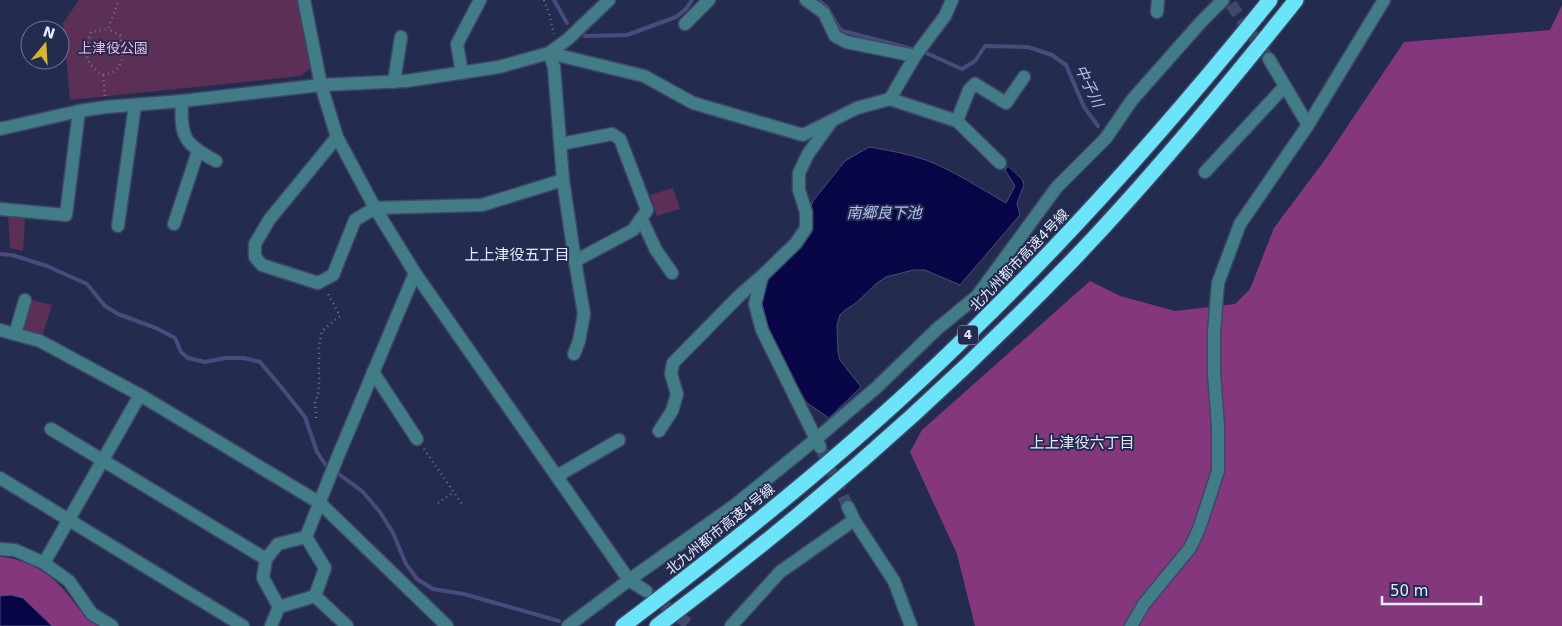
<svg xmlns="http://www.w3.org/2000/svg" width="1562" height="626" font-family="'DejaVu Sans','Noto Sans JP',sans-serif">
<rect width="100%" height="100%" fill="#232c4f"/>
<g fill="#5c2f57">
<path d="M79 0H297L312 67 301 76 70 100 63 23Z"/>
<path d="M673 188 680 209 657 216 650 195Z"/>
<path d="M8 216 25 218 23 251 10 248Z"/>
<path d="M32 300 52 305 42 336 23 330Z"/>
</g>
<g fill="#85377e">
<path d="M1562 5V626H975L957 554 910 452 922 430 1090 281 1120 296 1175 311 1235 304 1250 289 1274 228 1324 161 1404 42 1550 30Z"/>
<path d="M0 557C23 558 49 572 64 590 75 603 83 617 98 626H52L11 595 0 596Z"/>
</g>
<g fill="#080646" stroke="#4a4b7d">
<path d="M869 147C888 150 908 154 926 160 954 171 980 188 1006 203L1015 186 1005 170 1008 166 1022 179 1024 185 1017 203 1020 215 960 285 925 270H913L886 277 877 283 856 303 845 310 840 315 837 325 838 352 840 360 861 387 829 418 807 403 784 366 765 324 762 302 764 283 805 239 810 209 813 201 845 161Z"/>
<path d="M11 595 23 598 52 626H0V596Z"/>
</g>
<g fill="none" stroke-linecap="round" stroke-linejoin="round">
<g stroke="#4a4b7d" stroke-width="4">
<path d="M554 0 567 23"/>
<path d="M818 0 827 7 839 28 843 31 916 50"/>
<path d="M585 36 627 35 676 17 686 9 692 0"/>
<path d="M924 52 962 69 975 61 985 46 1028 47 1052 55 1066 65 1084 107 1098 126"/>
<path d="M0 254 12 255 47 266 87 284 105 306 118 314 156 328 175 338 181 352 188 358 205 362 225 358H244L260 362 282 388 305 417 317 452 325 464 362 491 380 512 393 533 406 564 417 579 433 589 464 594 559 621"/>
</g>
<g stroke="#404969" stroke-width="12" stroke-dasharray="12 6" stroke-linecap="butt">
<path d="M1231 4 1269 59"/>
<path d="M820 447 848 507"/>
<path d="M650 594 691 626"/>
</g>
<g stroke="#3e4767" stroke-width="15">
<g id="minor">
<path d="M304 0 321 85 337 137 375 208 415 273 629 580 646 591"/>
<path d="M806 0 824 13 835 36 846 42 915 56"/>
<path d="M1157 12 1158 0"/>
<path d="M685 24 709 0"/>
<path d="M549 53 644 76 693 103 803 135 857 108 890 99 915 56 945 16 952 0"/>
<path d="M549 53 554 67 563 180 575 261 633 230 647 210 620 139 612 134 561 144"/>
<path d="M1269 59 1308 125"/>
<path d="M462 73 457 44 480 0"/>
<path d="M394 82 401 37"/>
<path d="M890 99 957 121 1000 163"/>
<path d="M182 101C180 137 184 144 216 161"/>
<path d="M957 121 969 90 975 84 1006 103 1024 77"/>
<path d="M0 129 79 111 106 107 182 101 321 85 406 81 499 67 549 53 568 39 609 0"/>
<path d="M337 137 269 220 255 244V257L262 265 318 283 333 275 355 220 375 208 482 205 563 180"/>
<path d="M1205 172 1285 86"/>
<path d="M0 209 66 215 79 111"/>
<path d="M641 218 656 250 672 273"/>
<path d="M174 224 198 151"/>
<path d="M118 226 135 105"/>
<path d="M0 330 40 341 140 395 320 503 447 626"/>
<path d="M15 334 25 300"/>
<path d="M574 354 579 341 584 314 575 261"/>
<path d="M373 372 417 439"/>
<path d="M51 429 266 559"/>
<path d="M659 431 672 411 677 394 671 374 673 363 740 295 762 276"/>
<path d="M820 447 762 330 755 304 762 276 796 243 806 228V212L799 190V173L808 154 831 122"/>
<path d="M557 476 619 440"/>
<path d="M0 478 243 626"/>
<path d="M848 507 854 520 894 581 911 626"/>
<path d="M306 537 336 461 415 273"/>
<path d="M306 537 325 568 315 596 279 607 263 578 266 559 278 544Z"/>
<path d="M0 549 15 550 44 563"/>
<path d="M315 596 347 626"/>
<path d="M112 626 92 614 69 581 44 563 140 395"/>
<path d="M271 626 279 607"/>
<path d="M568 626 629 580 735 505 816 439 876 388 937 329 977 296 1057 187 1106 138 1132 100 1201 22 1223 0"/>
<path d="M731 626 780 572 854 520"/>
<path d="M1131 626 1144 604 1190 548 1199 529 1218 471V427L1214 373V332L1218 283 1240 224 1308 125 1384 0"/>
</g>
</g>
<g stroke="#3e4767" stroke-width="18">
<g id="highway">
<path d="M623 626C747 532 869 434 979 324 1083 222 1179 113 1270 0"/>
<path d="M657 626C802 518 944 393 1070 263 1149 181 1225 89 1296 0"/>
</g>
</g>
<g stroke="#6d7591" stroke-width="2.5" stroke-dasharray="1 4" stroke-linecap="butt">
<path d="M544 0 549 13 554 34"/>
<path d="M103 75C126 72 124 52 120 35L108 29"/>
<path d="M105 96 103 75C84 64 84 51 91 32L108 29 119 0"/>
<path d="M316 418 315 403 319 391V346L322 331 340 316 327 292"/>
<path d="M424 449 462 504"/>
<path d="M438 503 454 492"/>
</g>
<use href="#minor" stroke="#427c87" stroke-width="12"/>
<use href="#highway" stroke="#6be4f9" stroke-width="15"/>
</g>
<g text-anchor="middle" stroke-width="4" stroke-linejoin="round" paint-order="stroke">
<rect fill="#232c4f" stroke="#abb2c9" stroke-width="1" x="958" y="325.5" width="20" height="19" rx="4"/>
<g font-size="12" font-weight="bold" fill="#e5ebfd">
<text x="968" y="339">4</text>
</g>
<g font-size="14" fill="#f6b6ed" stroke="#232c4f">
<text x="113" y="53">上津役公園</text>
</g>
<g font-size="14" fill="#e5ebfd" stroke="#232c4f">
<text transform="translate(1019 260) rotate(-46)" y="5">北九州都市高速4号線</text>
<text transform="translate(720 529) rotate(-39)" y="5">北九州都市高速4号線</text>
</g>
<g font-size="15" font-style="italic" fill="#b3c2f1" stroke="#232c4f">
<text transform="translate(1089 86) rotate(64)" y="5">中子川</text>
<text x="884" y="218">南郷良下池</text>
</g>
<g font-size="15" fill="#e5ebfd" stroke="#232c4f">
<text x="517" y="260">上上津役五丁目</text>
<text x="1082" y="448">上上津役六丁目</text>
</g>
</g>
<g transform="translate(45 45) rotate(18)"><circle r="24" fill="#232c4f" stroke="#717895"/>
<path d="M0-4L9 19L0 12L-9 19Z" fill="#dab333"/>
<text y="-8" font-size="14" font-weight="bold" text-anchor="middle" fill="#e5ebfd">N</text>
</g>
<path d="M1382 596v8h99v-8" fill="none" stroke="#e5ebfd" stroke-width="2.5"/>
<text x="1390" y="596" font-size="15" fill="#e5ebfd" stroke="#232c4f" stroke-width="4" paint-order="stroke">50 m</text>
</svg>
